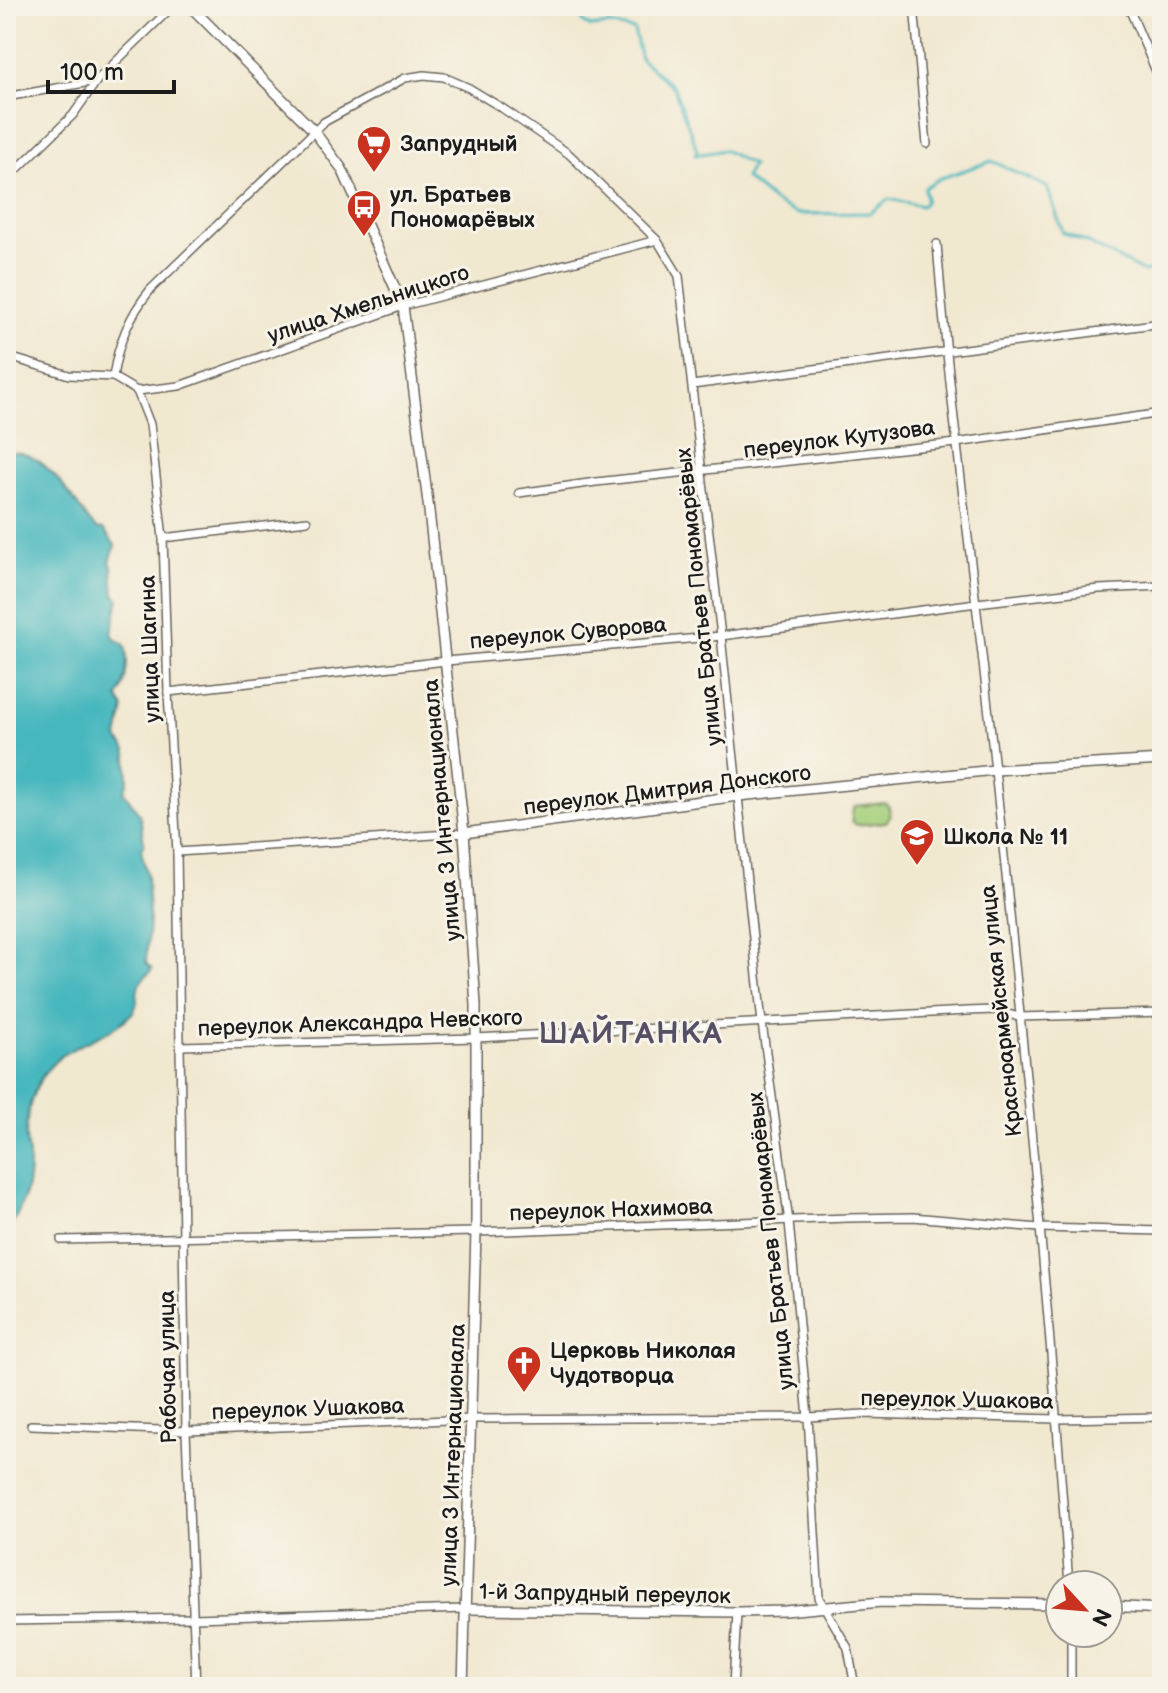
<svg xmlns="http://www.w3.org/2000/svg" width="1168" height="1693" font-family="'Balsamiq Sans',sans-serif">
<rect width="100%" height="100%" fill="#f7f3e8"/>
<filter id="ink" filterUnits="userSpaceOnUse"><feTurbulence type="fractalNoise" baseFrequency=".0125" numOctaves="2"/><feDisplacementMap in="SourceGraphic" scale="16" xChannelSelector="R" yChannelSelector="G"/><feConvolveMatrix kernelMatrix="1 2 1 2 8 2 1 2 1" color-interpolation-filters="sRGB"/></filter>
<filter id="wash" filterUnits="userSpaceOnUse"><feTurbulence type="fractalNoise" baseFrequency=".006" numOctaves="4" result="noise"/><feDisplacementMap in="SourceGraphic" scale="32" xChannelSelector="R" yChannelSelector="G"/><feGaussianBlur stdDeviation="1.8" result="paint"/><feColorMatrix in="noise" values="0 0 0 0 0 0 0 0 0 0 0 0 0 0 0 0 0 1.4 0 .05"/><feComposite in="paint" operator="in"/></filter>
<g filter="url(#wash)">
<rect width="100%" height="100%" fill="#f1e8d0"/>
<path fill="#a5d07c" stroke="#60764c" stroke-width="2" d="M885 803 889 807 890 817 886 822 857 825 852 822V812L855 806Z"/>
<path fill="#47b7be" stroke="#326a6d" stroke-width="2" d="M6 444 11 452C47 451 71 499 91 523L97 529H103L115 545 110 562 112 566 114 594 119 599 112 633 115 639 124 644C130 659 126 683 118 698L124 708 118 738 127 752 128 781 124 792 140 815 144 843 141 850 147 875 149 922 146 963 152 969C148 976 140 979 138 988 136 997 139 1005 133 1012 101 1047 61 1038 37 1086 29 1102 24 1128 27 1146 28 1155 29 1149 29 1158 30 1186 22 1211 6 1233Z"/>
<g fill="none" stroke-linecap="round" stroke-linejoin="round">
<path stroke="#47b7be" stroke-width="3" d="M577 6 583 22 590 27 610 25 634 30 641 59 674 88 697 149 695 155 724 150 752 165 745 178 776 203 798 214 870 213 889 199 922 206 926 200 924 188 938 179 992 161 1047 187 1063 233 1090 244 1144 272 1158 268 1162 271"/>
</g>
</g>
<g filter="url(#ink)">
<g fill="none" stroke-linecap="round" stroke-linejoin="round">
<g stroke="#67635b" stroke-width="10">
<g id="minor">
<path d="M914 6 927 144"/>
<path d="M1128 6 1162 85"/>
<path d="M6 97 96 81 173 6"/>
<path d="M6 180 73 115 96 82"/>
<path d="M937 244C950 410 974 576 992 742 1022 1022 1049 1304 1069 1585"/>
<path d="M6 356 69 375 113 377 137 391 150 424 163 538 168 692 177 852 186 1431 196 1687"/>
<path d="M113 377C118 343 129 316 151 289L324 122 405 78 424 75 444 77 469 88 502 108 569 154 657 240 679 276 721 636 762 1023 789 1222 808 1417 819 1598 848 1648 855 1687"/>
<path d="M692 385 1162 323"/>
<path d="M137 391 179 386 403 306 657 240"/>
<path d="M519 493 596 482 956 443 1162 413"/>
<path d="M163 538 307 521"/>
<path d="M168 692 446 661 721 636 977 603 1099 589 1162 586"/>
<path d="M177 852 464 833"/>
<path d="M181 1046 476 1038 967 1011 994 1010 1019 1017 1162 1013"/>
<path d="M61 1240 476 1232 848 1218 913 1217 1039 1228 1162 1231"/>
<path d="M31 1425 186 1431 472 1419 808 1417 865 1414 1057 1419 1162 1417"/>
<path d="M6 1621 194 1618 464 1609"/>
<path d="M1071 1633V1687"/>
<path d="M733 1687 737 1612"/>
</g>
</g>
<g stroke="#67635b" stroke-width="12">
<g id="tertiary">
<path d="M190 6 314 131 342 169 403 306 429 511 464 833 476 1005V1232L463 1687"/>
<path d="M464 833 738 796 995 770 1162 760"/>
<path d="M1108 1606 1162 1609"/>
<path d="M464 1609 737 1612 785 1611 881 1602 1060 1604"/>
</g>
</g>
<use href="#minor" stroke="#fff" stroke-width="7"/>
<use href="#tertiary" stroke="#fff" stroke-width="9"/>
</g>
</g>
<defs>
<g id="supermarket-pin" transform="scale(1.8)"><path d="M0 17L-7.5 6A9.5 9.5 0 1 1 7.5 6Z" fill="#c8321e" stroke="#f7f3e8"/><path d="M-6-5.5h2.5l.6 2H6L4.5 2H-2.5L-4.4-4H-6ZM-1.5 3.2a1.3 1.3 0 1 0 .1 0ZM3 3.2a1.3 1.3 0 1 0 .1 0Z" fill="#fff"/></g>
<g id="bus-pin" transform="scale(1.8)"><path d="M0 17L-7.5 6A9.5 9.5 0 1 1 7.5 6Z" fill="#c8321e" stroke="#f7f3e8"/><path d="M-5-6H5V4H4V6H2V4H-2V6H-4V4H-5ZM-3.5-4V0h7V-4ZM-3.5 1.2v1.5H-2V1.2ZM2 1.2v1.5H3.5V1.2Z" fill="#fff"/></g>
<g id="school-pin" transform="scale(1.8)"><path d="M0 17L-7.5 6A9.5 9.5 0 1 1 7.5 6Z" fill="#c8321e" stroke="#f7f3e8"/><path d="M0-5L7-2L0 1L-7-2ZM-4 1L0 2.5L4 1V4Q0 6-4 4Z" fill="#fff"/></g>
<g id="church-pin" transform="scale(1.8)"><path d="M0 17L-7.5 6A9.5 9.5 0 1 1 7.5 6Z" fill="#c8321e" stroke="#f7f3e8"/><path d="M-1.2-6h2.4v3.5h3.3v2.4h-3.3V6h-2.4V-.1h-3.3v-2.4h3.3Z" fill="#fff"/></g>
</defs>
<g fill-rule="evenodd">
<use href="#supermarket-pin" x="374" y="143"/>
<use href="#bus-pin" x="364" y="207"/>
<use href="#school-pin" x="917" y="836"/>
<use href="#church-pin" x="524" y="1363"/>
</g>
<g text-anchor="middle" stroke-width="6" stroke-linejoin="round" paint-order="stroke">
<g font-size="22" font-weight="bold" fill="#1c1c1c" stroke="#f7f3e8" text-anchor="start">
<text x="400" y="151">Запрудный</text>
<text x="390" y="202">ул. Братьев<tspan x="390" dy="25">Пономарёвых</tspan></text>
<text x="943" y="844">Школа № 11</text>
<text x="550" y="1358">Церковь Николая<tspan x="550" dy="25">Чудотворца</tspan></text>
</g>
<g font-size="22" fill="#1c1c1c" stroke="#f7f3e8">
<text transform="translate(368 303) rotate(-18)" y="8">улица Хмельницкого</text>
<text transform="translate(839 438) rotate(-7)" y="8">переулок Кутузова</text>
<text transform="translate(698 597) rotate(-96)" y="8">улица Братьев Пономарёвых</text>
<text transform="translate(568 632) rotate(-5)" y="8">переулок Суворова</text>
<text transform="translate(149 649) rotate(-92)" y="8">улица Шагина</text>
<text transform="translate(667 789) rotate(-7)" y="8">переулок Дмитрия Донского</text>
<text transform="translate(441 810) rotate(-95)" y="8">улица 3 Интернационала</text>
<text transform="translate(1000 1011) rotate(-96)" y="8">Красноармейская улица</text>
<text transform="translate(360 1022) rotate(-2)" y="8">переулок Александра Невского</text>
<text transform="translate(611 1209) rotate(-2)" y="8">переулок Нахимова</text>
<text transform="translate(770 1241) rotate(-96)" y="8">улица Братьев Пономарёвых</text>
<text transform="translate(167 1367) rotate(-91)" y="8">Рабочая улица</text>
<text transform="translate(957 1399) rotate(1)" y="8">переулок Ушакова</text>
<text transform="translate(308 1408) rotate(-2)" y="8">переулок Ушакова</text>
<text transform="translate(452 1455) rotate(-88)" y="8">улица 3 Интернационала</text>
<text transform="translate(605 1593) rotate(1)" y="8">1-й Запрудный переулок</text>
</g>
<g font-size="30" font-weight="bold" letter-spacing="2" fill="#555065" stroke="#f7f3e8">
<text x="631" y="1043">ШАЙТАНКА</text>
</g>
</g>
<rect width="1168" height="1693" fill="none" stroke="#f7f3e8" stroke-width="32"/>
<g transform="translate(1084 1609) rotate(116)"><circle r="38" fill="#f7f3e8" stroke="#9f9d96" stroke-width="2"/>
<path d="M0-6L14 30L0 20L-14 30Z" fill="#c8321e"/>
<text y="-12" font-size="22" font-weight="bold" text-anchor="middle" fill="#1c1c1c">N</text>
</g>
<path d="M48 80v12h126v-12" fill="none" stroke="#1c1c1c" stroke-width="4"/>
<text x="60" y="80" font-size="24" fill="#1c1c1c" stroke="#f7f3e8" stroke-width="6" paint-order="stroke">100 m</text>
</svg>
